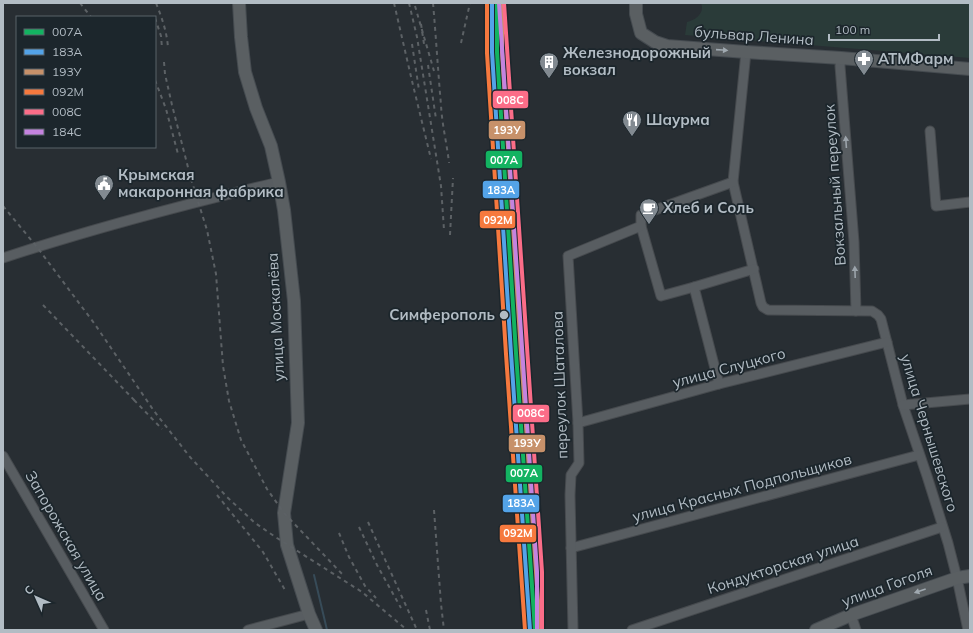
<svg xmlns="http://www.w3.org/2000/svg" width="973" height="633" font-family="Mulish,sans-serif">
<rect width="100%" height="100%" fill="#282e33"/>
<path fill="#2a3b39" d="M701 3H970V58L685 35 687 22C696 20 705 13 701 3Z"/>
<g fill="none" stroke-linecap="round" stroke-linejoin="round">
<path stroke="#374b58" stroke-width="2" d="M314 575 327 630"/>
<g stroke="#464a4e" stroke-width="11">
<g id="minor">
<path d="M746 52 733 182 761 303 763 307 768 310 872 311 878 315 881 319 903 405 927 476 948 543 957 578 968 630"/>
<path d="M841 58 840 66 854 242 856 311"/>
<path d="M930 131 936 206 970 202"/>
<path d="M641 226 661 296 694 287"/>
<path d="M3 258C94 228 186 204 279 182"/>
<path d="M719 384 694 287 754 269"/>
<path d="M903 405 970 399"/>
<path d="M578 423 719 384 887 342"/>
<path d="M3 456 104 630"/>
<path d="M571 548 919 455"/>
<path d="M851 615 856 630"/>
<path d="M248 630 309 614"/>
<path d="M573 630 570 495 571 475 579 463 578 423 568 256 641 226V215L733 182"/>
<path d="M632 630 942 527"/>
</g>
</g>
<g stroke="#454b50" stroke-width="14">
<g id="major">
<path d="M239 3 241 37 245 72 256 108 271 146 279 182 284 210 294 301 298 423 284 513 287 545 309 614 316 630"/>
<path d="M636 3V14L641 33 655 42 667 46 746 52 841 58 970 69"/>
<path d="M816 630 851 615 957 578 970 576"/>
</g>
</g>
<use href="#minor" stroke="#585d61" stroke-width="9"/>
<use href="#major" stroke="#5a5f62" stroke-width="12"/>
<g stroke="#5c6165" stroke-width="2" stroke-dasharray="4 4" stroke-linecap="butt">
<path d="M80 3 91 17"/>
<path d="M156 3C162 18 167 32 168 48"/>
<path d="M394 3 412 81 431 159"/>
<path d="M409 3 417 37 441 186 444 230"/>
<path d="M433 3C436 37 438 71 441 105 442 125 447 144 449 163"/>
<path d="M415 6 434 71"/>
<path d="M155 18 161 36 162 48"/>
<path d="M421 24 424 44"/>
<path d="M461 43 470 3"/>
<path d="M412 44 419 90"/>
<path d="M164 62 165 74 172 105 191 179 207 230 216 274 223 366 229 401 241 440 267 489 284 513 344 576"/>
<path d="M428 65 436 119"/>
<path d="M155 80 166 109 178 154"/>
<path d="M3 206 37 247 94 323 154 411 190 457 227 497 255 523 277 538 362 592 407 630"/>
<path d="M450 235 453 178"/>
<path d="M43 305 137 403"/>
<path d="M134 400 162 429"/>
<path d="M217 495 263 552 285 590"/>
<path d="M434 510 441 604 444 630"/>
<path d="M368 522 417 630"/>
<path d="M359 527 377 565 401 608"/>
<path d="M339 533 349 557 365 586 376 598"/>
<path d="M426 610 430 630"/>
</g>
<g stroke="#1c262c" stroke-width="7">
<path id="rail-1" d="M497 3V52L516 353 535 630"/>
</g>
<g stroke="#1c262c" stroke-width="7">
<path id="rail-2" d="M492 3V52L511 353 530 630"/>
</g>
<g stroke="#1c262c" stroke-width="7">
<path id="rail-3" d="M502 3V52L521 353 540 630"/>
</g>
<g stroke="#1c262c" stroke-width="7">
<path id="rail-4" d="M487 3V53L506 354 525 630"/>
</g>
<g stroke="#1c262c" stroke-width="7">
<path id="rail-5" d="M504 3 542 572V630"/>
</g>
<g stroke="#1c262c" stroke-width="7">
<path id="rail-6" d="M499 3 537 572V630"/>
</g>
<use href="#rail-1" stroke="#13b361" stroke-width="4"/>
<use href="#rail-2" stroke="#53a3e8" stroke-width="4"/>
<use href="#rail-3" stroke="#c7916a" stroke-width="4"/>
<use href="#rail-4" stroke="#f6793e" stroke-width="4"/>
<use href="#rail-5" stroke="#fb6d88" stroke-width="4"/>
<use href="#rail-6" stroke="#c483df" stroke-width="4"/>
</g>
<defs><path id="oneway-solid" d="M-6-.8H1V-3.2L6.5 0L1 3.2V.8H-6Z"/></defs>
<g fill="#a0a9b0">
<use href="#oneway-solid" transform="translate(722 50) rotate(4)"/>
<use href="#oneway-solid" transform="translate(920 591) rotate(161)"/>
</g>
<g fill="#9ca4ab">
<use href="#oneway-solid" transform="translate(846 142) rotate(-94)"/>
<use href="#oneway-solid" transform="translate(855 272) rotate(-92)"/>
</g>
<defs>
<g id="pharmacy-pin" transform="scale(1)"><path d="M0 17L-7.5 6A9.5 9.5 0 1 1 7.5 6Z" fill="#828a91" stroke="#1c262c"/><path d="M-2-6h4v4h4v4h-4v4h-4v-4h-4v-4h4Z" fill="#fff"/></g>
<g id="building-pin" transform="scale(1)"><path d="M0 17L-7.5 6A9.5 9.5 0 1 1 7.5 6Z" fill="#828a91" stroke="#1c262c"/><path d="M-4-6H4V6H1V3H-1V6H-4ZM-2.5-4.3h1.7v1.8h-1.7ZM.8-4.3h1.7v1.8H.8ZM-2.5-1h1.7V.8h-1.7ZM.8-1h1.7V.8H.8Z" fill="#fff"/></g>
<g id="restaurant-pin" transform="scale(1)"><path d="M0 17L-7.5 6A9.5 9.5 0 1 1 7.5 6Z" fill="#828a91" stroke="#1c262c"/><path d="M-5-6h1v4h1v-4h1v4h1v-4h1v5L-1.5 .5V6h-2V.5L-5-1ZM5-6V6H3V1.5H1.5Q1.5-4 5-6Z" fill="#fff"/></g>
<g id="civic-pin" transform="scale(1)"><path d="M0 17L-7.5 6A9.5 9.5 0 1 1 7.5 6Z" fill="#828a91" stroke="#1c262c"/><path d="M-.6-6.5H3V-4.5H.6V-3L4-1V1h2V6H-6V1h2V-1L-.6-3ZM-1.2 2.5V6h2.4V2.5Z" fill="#fff"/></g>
<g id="cafe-pin" transform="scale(1)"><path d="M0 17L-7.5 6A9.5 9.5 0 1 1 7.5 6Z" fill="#828a91" stroke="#1c262c"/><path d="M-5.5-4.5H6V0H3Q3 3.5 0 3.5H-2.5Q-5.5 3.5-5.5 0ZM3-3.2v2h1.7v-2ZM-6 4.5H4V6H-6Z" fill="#fff"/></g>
</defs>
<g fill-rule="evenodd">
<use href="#pharmacy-pin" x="864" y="59"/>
<use href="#building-pin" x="549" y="62"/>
<use href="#restaurant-pin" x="632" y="120"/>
<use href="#civic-pin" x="104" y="184"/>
<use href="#cafe-pin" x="649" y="208"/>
</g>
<circle fill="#b2bcc4" stroke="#1c262c" stroke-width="1.5" cx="504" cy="315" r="5"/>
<g text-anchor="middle" stroke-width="3.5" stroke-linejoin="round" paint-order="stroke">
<g font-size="15" fill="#b2bcc4" stroke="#1c262c">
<text transform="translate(754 36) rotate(4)" y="5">бульвар Ленина</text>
<text transform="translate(835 185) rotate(-94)" y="5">Вокзальный переулок</text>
<text transform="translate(276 317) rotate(-93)" y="5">улица Москалёва</text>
<text transform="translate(729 368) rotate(-15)" y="5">улица Слуцкого</text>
<text transform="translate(560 385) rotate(-92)" y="5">переулок Шаталова</text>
<text transform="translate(929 433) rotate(73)" y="5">улица Чернышевского</text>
<text transform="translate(742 488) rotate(-15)" y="5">улица Красных Подпольщиков</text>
<text transform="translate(66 536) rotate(60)" y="5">Запорожская улица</text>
<text transform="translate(783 565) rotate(-18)" y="5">Кондукторская улица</text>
<text transform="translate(887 586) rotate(-20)" y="5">улица Гоголя</text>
</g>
<g font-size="15" font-weight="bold" fill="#b2bcc4" stroke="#1c262c" text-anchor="start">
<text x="563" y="58">Железнодорожный<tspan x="563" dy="17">вокзал</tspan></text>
<text x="878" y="64">АТМФарм</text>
<text x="646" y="125">Шаурма</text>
<text x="118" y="180">Крымская<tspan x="118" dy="17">макаронная фабрика</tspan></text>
<text x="663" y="213">Хлеб и Соль</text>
</g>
<g font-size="15" font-weight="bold" fill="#b2bcc4" stroke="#1c262c" text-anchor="end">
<text x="495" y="320">Симферополь</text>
</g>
</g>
<g stroke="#1c262c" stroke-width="1.5">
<rect x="492" y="90" width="37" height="19" rx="4" fill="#fb6d88"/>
<rect x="488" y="120" width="38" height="20" rx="4" fill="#c7916a"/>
<rect x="485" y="150" width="38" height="19" rx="4" fill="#13b361"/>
<rect x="482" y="180" width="38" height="19" rx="4" fill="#53a3e8"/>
<rect x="479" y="210" width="37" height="19" rx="4" fill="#f6793e"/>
<rect x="512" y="404" width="38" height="19" rx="4" fill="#fb6d88"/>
<rect x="508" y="434" width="38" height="19" rx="4" fill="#c7916a"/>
<rect x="505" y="464" width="38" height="19" rx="4" fill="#13b361"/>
<rect x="502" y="494" width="38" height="19" rx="4" fill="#53a3e8"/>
<rect x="499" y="524" width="38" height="19" rx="4" fill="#f6793e"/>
</g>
<g font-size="11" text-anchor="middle" font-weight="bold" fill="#fff">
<text x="510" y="104">008С</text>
<text x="507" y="134">193У</text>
<text x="504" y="164">007А</text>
<text x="501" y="194">183А</text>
<text x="498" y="224">092М</text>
<text x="531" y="417">008С</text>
<text x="527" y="447">193У</text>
<text x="524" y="477">007А</text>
<text x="521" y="507">183А</text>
<text x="518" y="537">092М</text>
</g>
<rect width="973" height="633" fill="none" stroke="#b2bcc4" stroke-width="8"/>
<rect x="16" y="16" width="140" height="132" fill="#1c262c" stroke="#586269"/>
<rect x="24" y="29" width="20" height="6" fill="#13b361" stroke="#586269"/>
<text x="52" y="36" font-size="12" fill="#b2bcc4">007А</text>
<rect x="24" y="49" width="20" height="6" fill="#53a3e8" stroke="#586269"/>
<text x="52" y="56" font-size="12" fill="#b2bcc4">183А</text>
<rect x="24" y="69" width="20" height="6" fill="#c7916a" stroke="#586269"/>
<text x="52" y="76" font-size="12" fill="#b2bcc4">193У</text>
<rect x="24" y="89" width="20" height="6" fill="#f6793e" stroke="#586269"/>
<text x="52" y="96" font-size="12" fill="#b2bcc4">092М</text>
<rect x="24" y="109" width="20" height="6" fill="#fb6d88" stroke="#586269"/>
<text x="52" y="116" font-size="12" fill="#b2bcc4">008С</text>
<rect x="24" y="129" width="20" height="6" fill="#c483df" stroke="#586269"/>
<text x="52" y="136" font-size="12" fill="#b2bcc4">184С</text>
<g transform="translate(36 597) rotate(315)" stroke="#1c262c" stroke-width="3" paint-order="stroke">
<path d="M0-3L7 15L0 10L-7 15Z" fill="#b2bcc4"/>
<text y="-6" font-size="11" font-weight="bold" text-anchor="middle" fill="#b2bcc4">С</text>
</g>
<path d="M829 34v6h110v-6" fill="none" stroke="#b2bcc4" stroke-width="2"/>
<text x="835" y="34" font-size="12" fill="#b2bcc4" stroke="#1c262c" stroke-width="3" paint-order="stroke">100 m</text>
</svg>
